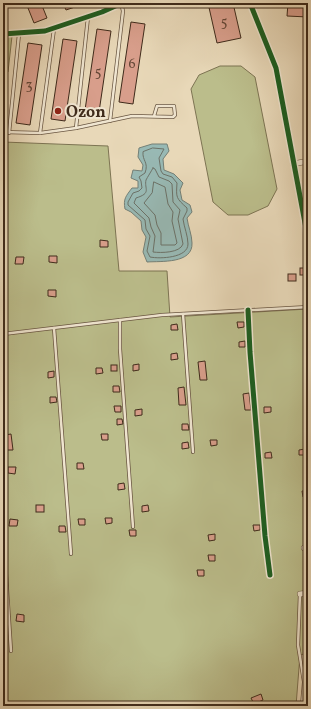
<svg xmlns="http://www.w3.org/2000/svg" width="311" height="709" font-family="Vollkorn,serif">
<rect width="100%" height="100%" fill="#e8d8b8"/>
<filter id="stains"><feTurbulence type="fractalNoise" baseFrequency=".005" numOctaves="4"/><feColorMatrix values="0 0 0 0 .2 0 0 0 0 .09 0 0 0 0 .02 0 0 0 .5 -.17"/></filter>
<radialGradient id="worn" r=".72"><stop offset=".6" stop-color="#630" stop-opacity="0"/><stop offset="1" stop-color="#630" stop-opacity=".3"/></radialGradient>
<g fill="#bbbd8b" stroke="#7d7453">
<path d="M12 36 8 72H3V37Z"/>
<path d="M220 66H241L255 77 277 189 268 206 248 215H228L213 202 191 89 199 75Z"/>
<path d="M3 142 108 146 119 271H167L170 317 308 309V653L300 655 296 706H3Z"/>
</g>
<path fill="#98b9b4" stroke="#748077" d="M152 144H167L169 151 163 159 164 170 174 174 183 183 180 190 182 200 190 205 192 212 187 218C188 226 192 235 192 243 193 264 161 261 147 262L143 252 146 237 142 230 141 221 131 212 125 209C123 199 126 196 132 188H138V181L131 178 133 170 142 171 143 165 138 157 139 148Z"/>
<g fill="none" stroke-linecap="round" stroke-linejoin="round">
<g stroke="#6c7268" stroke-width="1">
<path d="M153 148 164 149 159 158 161 171 163 174 172 177 177 183C176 198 176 198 187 208V211L183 219C184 227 188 236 188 244 188 258 160 259 150 257L147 251 150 236 146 229 145 220 128 205V202L133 193 139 191 142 188 141 181 139 177 145 173C149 162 142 161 143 152Z"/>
<path d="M153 168 155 169 159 177 169 181 172 184 173 202 180 210 178 219 183 244C180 253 161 253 153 252L155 236 151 227 149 218 134 203 136 198C152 193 144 189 146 180 147 178 152 170 153 168Z"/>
<path d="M154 182 165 187 168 204 173 212 172 221 177 243 175 245H161V233L157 225 155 215 144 203 152 193Z"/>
</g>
</g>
<g fill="#d89e8b" stroke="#3f2b1b">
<path d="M26 3H41L47 18 34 23Z"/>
<path d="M63 3H84V4L66 10Z"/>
<path d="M208 3H233L241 38 217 43Z"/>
<path d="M288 3H308V17L287 16Z"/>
<path d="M131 22 145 24 133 104 119 102Z"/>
<path d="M97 29 111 31 99 112 85 110Z"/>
<path d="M63 39 77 41 65 121 51 119Z"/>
<path d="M28 43 42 45 30 125 16 123Z"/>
<path d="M100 240 108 241V247H100Z"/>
<path d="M49 256H57V263L49 262Z"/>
<path d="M16 257H24L23 264H15Z"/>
<rect x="300" y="268" width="8" height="7"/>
<rect x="288" y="274" width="8" height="7"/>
<path d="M48 290H56V297L48 296Z"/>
<path d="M237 322H244V327L238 328Z"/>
<path d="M177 324 178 330H171V325Z"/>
<path d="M245 341V347H239V342Z"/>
<path d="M177 353 178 359 171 360V354Z"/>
<path d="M205 361 207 380H200L198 362Z"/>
<path d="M139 364V370L133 371V365Z"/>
<rect x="111" y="365" width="6" height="6"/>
<path d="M96 368H102L103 373 96 374Z"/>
<path d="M54 371V377L48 378V372Z"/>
<path d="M113 386H119L120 392H113Z"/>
<path d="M184 387 186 405H179L178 388Z"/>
<path d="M249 393 251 410H245L243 394Z"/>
<path d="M50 397H56L57 402 50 403Z"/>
<path d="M114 406H121V412H115Z"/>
<path d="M264 407H271V412L264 413Z"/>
<path d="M142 409V415L135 416V410Z"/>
<path d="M117 419H122L123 424 117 425Z"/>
<path d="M182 424H188L189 430H182Z"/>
<path d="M11 434 13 450H6L5 435Z"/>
<path d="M101 434H108V440H102Z"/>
<path d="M210 440H217V445L211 446Z"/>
<path d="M188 442 189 448 182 449V443Z"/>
<path d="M305 449V455H299V450Z"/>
<path d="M271 452 272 458H265V453Z"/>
<path d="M77 463H83L84 469H77Z"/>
<path d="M8 467H16L15 474 8 473Z"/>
<path d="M124 483 125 489 118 490V484Z"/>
<path d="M302 491H308V496L303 497Z"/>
<rect x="36" y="505" width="8" height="7"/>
<path d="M148 505 149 511 142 512V506Z"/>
<path d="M105 518H112V523L106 524Z"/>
<path d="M10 519 18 520 17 526H9Z"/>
<path d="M78 519H85V525H79Z"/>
<path d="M253 525H260V530L254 531Z"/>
<path d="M59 526H65L66 532H59Z"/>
<path d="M129 530H136V536H130Z"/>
<path d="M215 534V540L209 541 208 535Z"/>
<path d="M208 555H215V561H209Z"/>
<path d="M197 570H204V576H198Z"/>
<path d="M17 614 24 615V622L16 621Z"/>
<path d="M261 694 263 700 254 704 251 698Z"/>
</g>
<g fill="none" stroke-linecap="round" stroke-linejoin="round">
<g stroke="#695642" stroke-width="4">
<g id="lane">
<path d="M110 121 123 11 121 3"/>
<path d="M76 128 88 17"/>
<path d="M3 132 40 133 76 128 132 116 173 117 175 115 174 106H157L154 116"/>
<path d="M9 133 19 34"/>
<path d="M40 133 54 29"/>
<path d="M183 314 193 452"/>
<path d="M120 320V349L133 527"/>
<path d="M54 328 71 554"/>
<path d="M3 334 162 315 308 307"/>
<path d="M3 527 11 651"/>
<path d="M300 594 298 645 304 682 302 706"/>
</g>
</g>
<g stroke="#695642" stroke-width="6">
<g id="street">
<path d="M250 3 276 68 308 239"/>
<path d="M3 34 45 31 102 12 122 3"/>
<path d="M293 164 308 161"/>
<path d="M248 310 250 352 265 536 270 575"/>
<path d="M304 548 308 547"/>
<path d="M300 594 308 593"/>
</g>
</g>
<use href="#lane" stroke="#f0e6d1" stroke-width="2.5"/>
<use href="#street" stroke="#f0e6d1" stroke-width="5"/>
<g stroke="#f0e6d1" stroke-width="8">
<g id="cycleway">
<path d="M250 3 276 68 308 239"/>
<path d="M3 34 45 31 102 12 122 3"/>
<path d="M248 310 250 352 265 536 270 575"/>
</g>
</g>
<use href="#cycleway" stroke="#1b5e20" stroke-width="5"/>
</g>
<circle fill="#8f2418" stroke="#f0e6d1" stroke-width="1.5" cx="58" cy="111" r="4"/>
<g text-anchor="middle" stroke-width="4" stroke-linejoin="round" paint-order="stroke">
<g font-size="14" fill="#654837">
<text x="224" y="26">5</text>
<text x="132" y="68">6</text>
<text x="98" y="76">5</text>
<text x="29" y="89">3</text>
</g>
<g font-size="16" font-weight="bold" fill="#3f2b1b" stroke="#f0e6d1" text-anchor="start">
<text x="66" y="117">Ozon</text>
</g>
</g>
<rect width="311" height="709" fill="none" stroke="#e8d8b8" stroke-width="16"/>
<rect x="4" y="4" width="303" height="701" fill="none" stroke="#3f2b1b" stroke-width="2"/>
<rect x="8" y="8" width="295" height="693" fill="none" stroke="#3f2b1b"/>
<rect width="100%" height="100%" filter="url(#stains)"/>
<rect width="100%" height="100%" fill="url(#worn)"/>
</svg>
